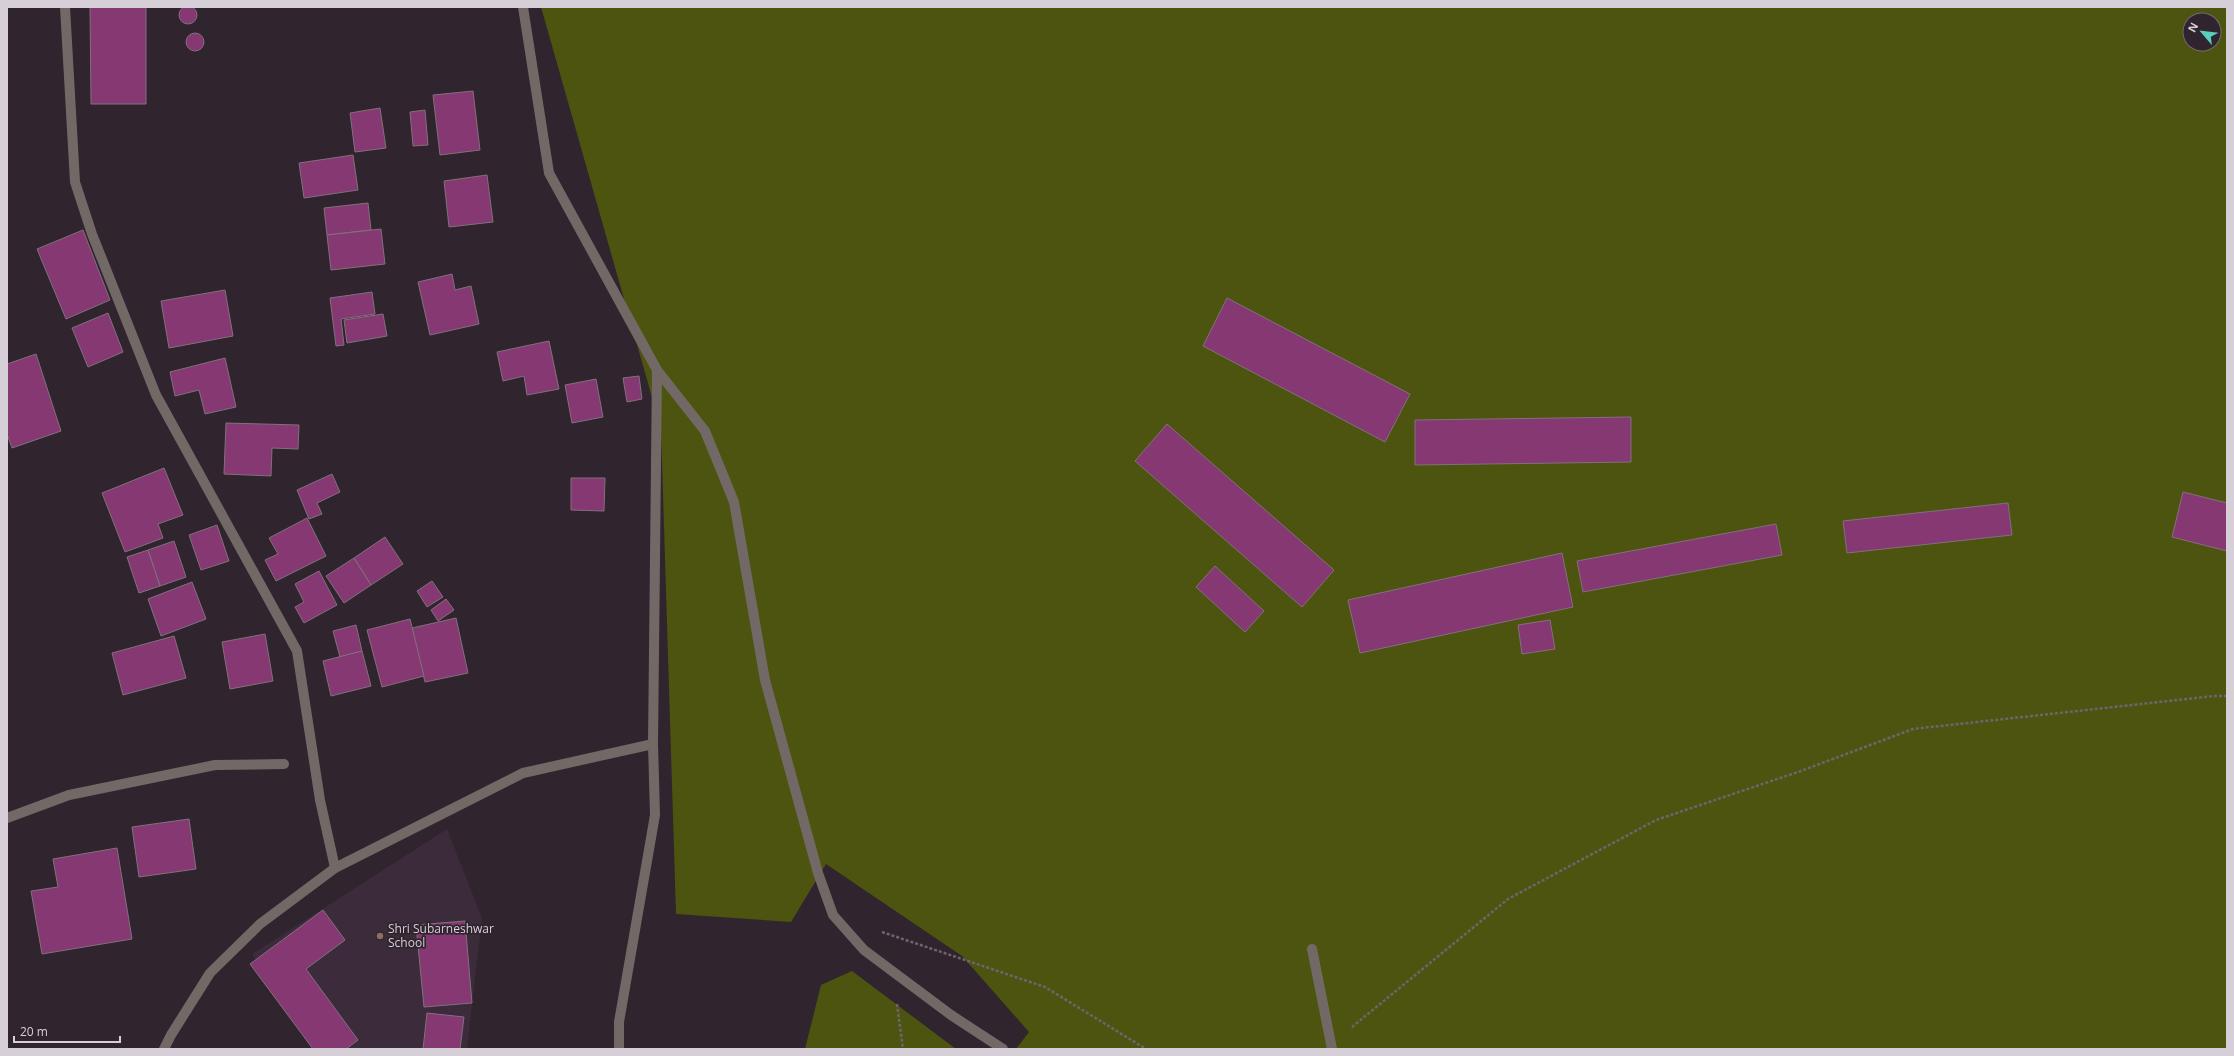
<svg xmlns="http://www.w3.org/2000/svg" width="2234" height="1056" font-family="'Open Sans',sans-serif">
<rect width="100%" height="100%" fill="#30242f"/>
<path fill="#3c2b3b" d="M447 829 482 918 467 1049H315L252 954Z"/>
<g fill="#4d540f" fill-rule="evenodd">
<path d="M541 7H2227V1049H1016L1029 1032 962 956 826 864 791 922 676 914 661 429ZM2190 20H2214V44H2190Z"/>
<path d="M852 971 956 1049H805L821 985Z"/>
</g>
<g fill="#853872" stroke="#81717c">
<circle cx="188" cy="15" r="9"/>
<path d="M90 7H146V104H91Z"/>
<circle cx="195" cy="42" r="9"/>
<path d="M473 91 480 150 440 155 433 95Z"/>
<path d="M380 108 386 148 355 152 350 113Z"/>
<path d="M425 110 428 145 413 146 410 112Z"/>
<path d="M353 155 358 190 304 198 299 163Z"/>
<path d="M487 175 493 222 449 227 444 181Z"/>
<path d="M368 203 371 230 327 235 324 208Z"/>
<path d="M381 229 385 264 331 270 327 235Z"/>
<path d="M83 230 110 300 66 319 37 249Z"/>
<path d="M452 274 455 290 471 286 479 324 430 335 418 282Z"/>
<path d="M225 290 233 336 169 348 161 301Z"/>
<path d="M372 292 375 314 341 319 344 345 336 346 330 298Z"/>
<path d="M1227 298 1410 394 1385 442 1203 346Z"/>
<path d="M108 313 123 352 88 367 72 328Z"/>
<path d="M383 314 387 336 347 343 344 320Z"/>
<path d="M549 341 559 389 527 395 524 376 503 381 497 352Z"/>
<path d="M36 354 61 431 12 448 7 434V364Z"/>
<path d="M225 358 236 407 205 414 199 390 175 396 170 372Z"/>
<path d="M639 376 642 399 627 402 623 378Z"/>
<path d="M596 379 603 417 572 423 565 385Z"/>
<path d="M1631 417V462L1415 465V420Z"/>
<path d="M226 423 299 425 298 449 272 448 271 476 224 474Z"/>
<path d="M1167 424 1334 570 1302 607 1135 461Z"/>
<path d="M164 468 183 515 158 524 163 538 125 552 102 493Z"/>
<path d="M332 474 340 492 317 503 322 514 309 519 297 490Z"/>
<path d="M571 478H605L604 511 571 510Z"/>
<path d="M2183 492 2227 503V551L2172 537Z"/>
<path d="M2008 503 2012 535 1847 553 1843 521Z"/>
<path d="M307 518 326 556 276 581 265 560 278 554 269 538Z"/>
<path d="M1776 524 1782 555 1583 592 1577 561Z"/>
<path d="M217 525 229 561 201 570 189 535Z"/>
<path d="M385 537 403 564 371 585 354 558Z"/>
<path d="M174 541 186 577 160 586 148 550Z"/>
<path d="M148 550 160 586 139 593 127 557Z"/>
<path d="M1562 553 1573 607 1360 653 1348 600Z"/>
<path d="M354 558 371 585 344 603 326 576Z"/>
<path d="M1215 566 1264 611 1245 632 1196 587Z"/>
<path d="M319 571 337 605 304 623 295 607 304 602 295 584Z"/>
<path d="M432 581 443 597 427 607 417 591Z"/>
<path d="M192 582 206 619 161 636 148 599Z"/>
<path d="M446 599 454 610 438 621 431 610Z"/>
<path d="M456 618 468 673 425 682 412 628Z"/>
<path d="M410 619 424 676 382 687 367 630Z"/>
<path d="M1550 620 1555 649 1522 654 1518 625Z"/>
<path d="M356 625 362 651 340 657 333 631Z"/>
<path d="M265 634 273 681 230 689 222 642Z"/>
<path d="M174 636 186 678 123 695 112 653Z"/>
<path d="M362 651 371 686 331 696 323 661Z"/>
<path d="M189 819 196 869 139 877 132 827Z"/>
<path d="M117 848 132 939 42 954 31 891 58 887 53 859Z"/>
<path d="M323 910 345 940 306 969 358 1040 346 1049H313L250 964Z"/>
<path d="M465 921 472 1003 424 1007 416 925Z"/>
<path d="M427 1013 464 1017 460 1049H423Z"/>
</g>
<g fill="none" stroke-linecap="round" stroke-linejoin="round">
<g stroke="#6f646e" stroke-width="2.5" stroke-dasharray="3 2" stroke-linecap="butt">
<path d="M882 932 1045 987 1146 1049"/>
<path d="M897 1004 903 1049"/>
<path d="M1352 1027 1508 899 1656 820 1798 772 1913 729 2214 696H2227"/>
</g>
<g stroke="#726967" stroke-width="10">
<path d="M65 7 75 182 92 234 156 395 297 651 320 800 335 868"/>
<path d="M523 7 549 173 657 370 705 431 734 502 765 680 818 873 833 915 864 950 951 1015 1003 1049"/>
<path d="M7 818 69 795 215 765 284 764"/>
<path d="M1312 949 1332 1049"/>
<path d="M164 1049 171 1035 210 973 260 924 335 868 523 773 653 744 657 370"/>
<path d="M619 1049V1022L655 815 653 744"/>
</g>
</g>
<circle fill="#8d6e63" stroke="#30242f" stroke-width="1.5" cx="380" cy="936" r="4"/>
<g text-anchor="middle" stroke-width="3.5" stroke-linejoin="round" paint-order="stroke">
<g font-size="12" fill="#d7cfd7" stroke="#30242f" text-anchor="start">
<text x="388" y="933">Shri Subarneshwar<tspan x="388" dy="14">School</tspan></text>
</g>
</g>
<rect width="2234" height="1056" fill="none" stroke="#d7cfd7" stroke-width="16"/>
<g transform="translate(2202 32) rotate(298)"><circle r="19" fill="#30242f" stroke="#736872"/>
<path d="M0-3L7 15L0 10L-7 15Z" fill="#59cebe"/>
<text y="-6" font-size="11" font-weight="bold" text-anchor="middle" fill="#d7cfd7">N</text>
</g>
<path d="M14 1036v6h106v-6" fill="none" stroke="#d7cfd7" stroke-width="2"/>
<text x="20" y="1036" font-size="12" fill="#d7cfd7" stroke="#30242f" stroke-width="3" paint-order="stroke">20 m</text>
</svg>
